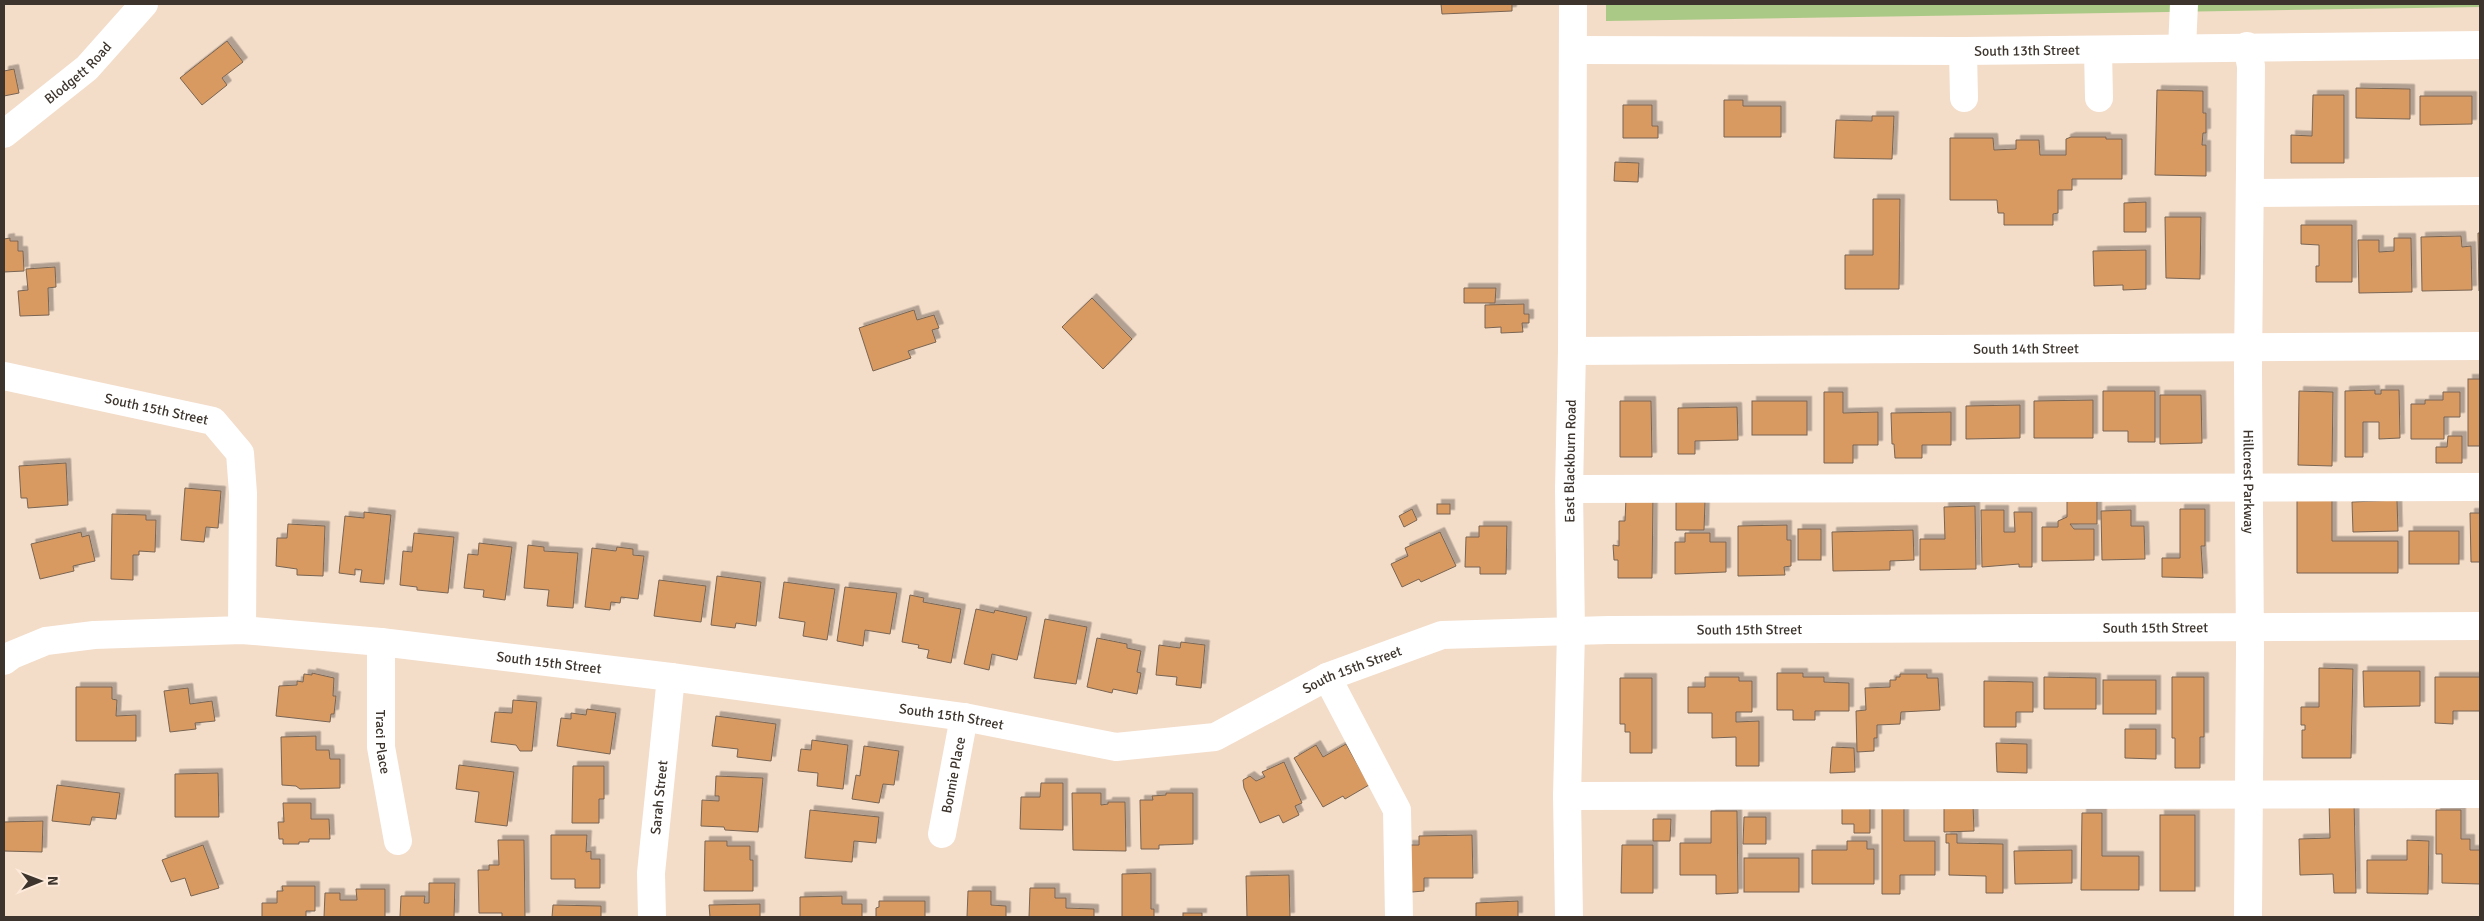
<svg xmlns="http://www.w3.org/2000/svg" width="2484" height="921" font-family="Signika,sans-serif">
<defs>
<filter id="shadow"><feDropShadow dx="4.5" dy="-4.5" stdDeviation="0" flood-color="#0004"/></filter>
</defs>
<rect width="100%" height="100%" fill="#f3dcc8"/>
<path fill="#abc986" d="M1606 4H2480V7L1606 21Z"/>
<g fill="#d89a60" stroke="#796554" filter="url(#shadow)">
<path d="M1441 4H1512V11L1442 14Z"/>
<path d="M227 41 243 62 222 78 227 85 202 105 180 78Z"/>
<path d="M14 69 19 93 4 96V71Z"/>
<path d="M2356 88 2410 89V119L2356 118Z"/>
<path d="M2157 90 2203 91V113H2206V133H2203L2202 145H2206V176L2155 175Z"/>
<path d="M2313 95H2344V163H2291V135L2312 136Z"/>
<path d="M2420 96H2472V124L2420 125Z"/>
<path d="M1724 100H1743V106H1781V137H1724Z"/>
<path d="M1623 105H1652V126H1658V138H1623Z"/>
<path d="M1872 116H1894L1892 159 1834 158 1836 120 1872 121Z"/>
<path d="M2071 137H2106V139H2122V179H2072V190H2058V213L2053 214V225H2004V213H1998L1997 200H1950V138H1993L1994 150 2016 149V140H2039L2040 155H2066V139Z"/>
<path d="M1615 162 1639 163 1638 182 1614 181Z"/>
<path d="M1873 199H1900L1899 289H1845V255H1873Z"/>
<path d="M2146 202V232H2124V203Z"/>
<path d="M2165 217H2201L2200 279 2166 278Z"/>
<path d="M2301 225H2352V282H2316V266H2319V245L2301 244Z"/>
<path d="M2478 233H2480V291H2479Z"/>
<path d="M2461 236 2462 247 2471 246 2472 290 2422 291 2421 237Z"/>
<path d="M10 238V241H18V251H23L24 271 4 272V239Z"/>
<path d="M2394 238H2411L2412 292 2359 293 2358 240H2379V252L2394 251Z"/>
<path d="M2146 250V289L2123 290V285L2094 286 2093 251Z"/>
<path d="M55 267 56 287 48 288 49 315 20 316 18 291 28 290 26 269Z"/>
<path d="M1464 288H1496L1495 303H1464Z"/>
<path d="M1092 298 1132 339 1103 369 1062 327Z"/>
<path d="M1524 304V314H1529V323H1522L1523 332 1501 333V327L1485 328V305Z"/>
<path d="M914 310 917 320 934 315 939 328 932 330 936 342 908 351 911 358 873 371 859 328Z"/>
<rect x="2468" y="379" width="12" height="67"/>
<path d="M2375 390V394H2381V390H2399L2400 438 2379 439V422H2363V457H2345V391Z"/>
<path d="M2103 391H2155V442H2128V431H2103Z"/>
<path d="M2299 391 2333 392 2332 466 2298 465Z"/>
<path d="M1824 392H1843V413L1878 412V445H1853V463H1824Z"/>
<path d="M2443 392H2460V417H2444V439H2411V404H2425V400H2443Z"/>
<path d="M2160 395H2201L2202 443 2160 444Z"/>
<path d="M2093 400V438H2034V401Z"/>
<path d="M1620 401H1651L1652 457H1620Z"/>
<rect x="1752" y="401" width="55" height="34"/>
<path d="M2020 405V438L1966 439V406Z"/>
<path d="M1737 407 1738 440 1695 441V454H1678V408Z"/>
<path d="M1951 412V445H1922V458H1895L1894 444H1892L1891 413Z"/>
<path d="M2448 436H2462V463H2436V447H2447Z"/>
<path d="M66 463 68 505 28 508 27 498H21L19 466Z"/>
<path d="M185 488 221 491 218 528 206 527 204 542 181 540Z"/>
<path d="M2097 496V524H2070L2074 529H2094V560L2042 561V527H2058V521L2067 517V497Z"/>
<path d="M1626 498H1653L1652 578H1618V560H1614L1613 545 1619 546V521H1625Z"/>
<path d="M2297 499H2332V541H2398V573H2297Z"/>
<path d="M2397 500 2398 531 2353 532 2352 502Z"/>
<path d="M1676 502H1705L1704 530H1676Z"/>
<rect x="1437" y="504" width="13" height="10"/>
<path d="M1975 506 1976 569 1920 570V539H1945L1944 507Z"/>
<path d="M1412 509 1417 520 1404 527 1399 516Z"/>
<path d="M2180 509H2205V546H2201L2203 578 2162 577V558H2180Z"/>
<path d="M1981 510H2004V532H2015L2014 512H2032V567H2019V564L1982 567Z"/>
<path d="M2131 510V526H2144L2145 559 2102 560 2101 511Z"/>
<path d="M364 512 391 515 384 584 360 582 362 570 355 569V575L339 573 345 516 364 518Z"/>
<path d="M2470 513H2480V562H2471Z"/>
<path d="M112 514 146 515V520H156L155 552 139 551V555H133V580L111 579Z"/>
<path d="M288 524 325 526 323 576 297 575V569L276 566 277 538H287Z"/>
<path d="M1787 525V540H1791V566L1784 567 1785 575 1738 576V526Z"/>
<path d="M1479 526H1507L1506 574H1480V567H1465L1466 537H1479Z"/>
<rect x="1798" y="529" width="23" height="31"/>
<path d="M1913 530 1914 560 1890 561V570L1833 571 1832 532Z"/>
<rect x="2409" y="531" width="50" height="33"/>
<path d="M81 532 82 537 89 535 95 561 73 566 74 571 40 579 31 544Z"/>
<path d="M1440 532 1456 566 1421 582 1419 579 1402 587 1391 564 1408 556 1405 548Z"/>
<path d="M414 533 454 537 448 593 417 590V587L400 585 403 551 412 552Z"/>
<path d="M1685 533H1710V542H1726V572L1675 574V542H1685Z"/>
<path d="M479 543 512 547 505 600 483 597 484 590 464 588 468 554 478 555Z"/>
<path d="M528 545 544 547V551L578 553 573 608 547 606 549 590 524 588Z"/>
<path d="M617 547 633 549V555L644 556 638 599 621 597 620 603 611 602 610 610 585 607 592 548 616 551Z"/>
<path d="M717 576 761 582 756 626 736 623 735 628 711 625Z"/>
<path d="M659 580 706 586 701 622 654 616Z"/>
<path d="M784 582 835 589 827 640 803 636 805 622 779 618Z"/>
<path d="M845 587 897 593 890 634 865 630 863 646 837 641Z"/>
<path d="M910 595 924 598 923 602 961 609 951 663 927 658 929 650 918 648 919 645 902 642Z"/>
<path d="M976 609 994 613 995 610 1027 617 1017 660 992 654 989 670 964 664Z"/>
<path d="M1045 619 1087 627 1076 684 1034 678Z"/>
<path d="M1097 638 1127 644V648L1141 651 1137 672 1141 673 1137 694 1113 689 1112 693 1087 687Z"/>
<path d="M1181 642 1205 645 1201 688 1176 685 1177 677 1156 675 1159 645 1180 648Z"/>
<path d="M2319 668 2353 669 2351 758H2302V730H2305V725H2301V707H2319Z"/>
<path d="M2363 671H2420V706L2364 707Z"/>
<path d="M312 673 334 678 333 696H336L334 714H331L330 722 276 716 279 686 297 685V681L303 682 304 674 312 675Z"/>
<path d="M1777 673H1803V677H1824V682L1849 683V711H1815V720H1793V710H1777Z"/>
<path d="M1900 674H1927V678H1938L1940 710 1901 712 1900 724 1877 725V738H1874V751L1857 752 1856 711 1866 710 1865 688 1890 687V680H1896V677H1900Z"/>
<path d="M1705 677H1739V681H1752V712H1736V722L1759 721V766H1736V737L1712 738V713H1688V687H1705Z"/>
<path d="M2044 677 2096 678V709H2044Z"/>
<path d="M2172 677H2204V737H2200V768H2175V738H2172Z"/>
<path d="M2435 677H2480V711H2453V724L2435 723Z"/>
<path d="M1620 678H1652V753H1630V732H1625V724H1620Z"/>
<rect x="2103" y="680" width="53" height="34"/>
<path d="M1984 681 2033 682V712H2016V727H1984Z"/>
<path d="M76 687H112V699L117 700 116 716 136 715V741H76Z"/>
<path d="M188 688 190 704 212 701 215 721 195 723 196 729 170 732 164 691Z"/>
<path d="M513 700 537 702 532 751H520L516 745 491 742 495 712 512 713Z"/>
<path d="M587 709 616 713 610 754 557 746 561 718 571 719V713L586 715Z"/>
<path d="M716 716 776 724 771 761 737 757 738 749 712 746Z"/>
<path d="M2125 729H2156V759L2125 758Z"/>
<path d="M316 736V750H329L330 759H340V788L300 789 296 786 282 785 281 737Z"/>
<path d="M812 740 848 745 843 789 817 786 818 773 798 771 801 749 811 750Z"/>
<path d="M1996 743 2027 744V773L1997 772Z"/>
<path d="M1346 744 1369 785 1345 799 1343 796 1323 807 1294 758 1316 745 1323 757Z"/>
<path d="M864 746 899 751 894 785 883 784 879 803 852 799 856 775 860 776Z"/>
<path d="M1832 747 1854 748 1855 772 1830 773Z"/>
<path d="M1284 762 1302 803 1295 806 1299 815 1283 823 1279 815 1260 823 1244 788 1243 780 1250 776 1256 781 1265 777 1262 772Z"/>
<path d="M459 765 514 772 507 826 475 822 479 792 456 789Z"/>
<path d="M573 766H604V799H599V823H572Z"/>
<path d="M218 773 219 817H175V774Z"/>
<path d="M716 776 763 778 758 832 725 830 724 827 701 826 702 800 719 801V796H715Z"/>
<path d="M1041 783H1063V830L1020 829 1021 797H1040Z"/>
<path d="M57 785 120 793 116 819 92 817 90 825 52 821Z"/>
<path d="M1072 793H1101V805L1108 804V802H1125L1126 851 1073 850Z"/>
<path d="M1166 793H1193V844L1159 845V849H1141L1140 800H1153L1152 796 1166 795Z"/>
<path d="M1882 801H1904V841H1935V875H1900V894H1882Z"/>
<path d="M2354 801 2356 893H2334L2333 874 2300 875 2299 839 2330 838 2329 802Z"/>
<path d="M283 803H311V819H329L330 839H309V842H299V844H283V839H279L278 822H284Z"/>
<path d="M1842 804H1870V833H1854V824H1842Z"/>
<path d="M1973 805 1974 831 1944 832V806Z"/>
<path d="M810 810 879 817 876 843 854 841 852 862 805 858Z"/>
<path d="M2436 810H2461V839H2470V850H2480V884L2442 883V854H2436Z"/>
<path d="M1711 811H1737L1738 893 1716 894V875H1680V843H1711Z"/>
<path d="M2082 813H2102V856H2139V890H2081Z"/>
<rect x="2160" y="815" width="35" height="76"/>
<path d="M1744 817H1766V844H1743Z"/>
<path d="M1653 819H1671L1670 841H1653Z"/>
<path d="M43 821 42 852 4 851V822Z"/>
<path d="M1946 834H1957V843L2003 844V893H1986V876L1949 875V843H1946Z"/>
<path d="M551 835H587L586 852 591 851V859H600V888H575V879H551Z"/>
<path d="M1472 835 1473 878H1424V891L1412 892 1408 845H1419V836Z"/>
<path d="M498 840H524L525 917H502V913H479L478 870H489V865H499Z"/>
<path d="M2407 840 2429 841 2428 894 2367 893V860H2407Z"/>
<path d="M705 841H727V846H750V860H753V891H704Z"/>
<path d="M1847 841H1867V849H1874V884H1812V850H1847Z"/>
<path d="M203 845 219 888 191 896 185 878 171 882 162 860Z"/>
<path d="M1622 845H1653V893H1621Z"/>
<path d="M2072 850V883L2015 884 2014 851Z"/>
<rect x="1744" y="858" width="55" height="34"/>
<path d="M1151 873V909H1154V917H1122V874Z"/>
<path d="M1289 875 1290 917H1247L1246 876Z"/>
<path d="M429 883H455L454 917H400L401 896H425L424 903H429Z"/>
<path d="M282 886H315V911H306V917H262V903H277V891H283Z"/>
<path d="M1030 888H1055V898H1066V908L1094 909V917H1029Z"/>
<path d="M356 889H385V917H324L325 893H340V900H357Z"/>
<path d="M968 891H991V905L1006 906V917H967Z"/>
<path d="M842 896V904H862V917H800V897Z"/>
<path d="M879 901H925V917H876V908L879 907Z"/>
<path d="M1518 901V917H1476V903Z"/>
<path d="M760 904V917H710L709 905Z"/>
<path d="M553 905 601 906V917H552Z"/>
<rect x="1183" y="913" width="19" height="4"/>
</g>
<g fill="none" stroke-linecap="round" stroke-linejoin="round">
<g stroke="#fff" stroke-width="28">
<path id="s1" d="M2247 46 2251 66 2248 368 2250 648 2248 917"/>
<path d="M2182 48 2184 4"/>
<path id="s2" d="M1573 50 1963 51 2480 45"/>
<path d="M2098 50 2099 98"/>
<path d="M1963 51 1964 98"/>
<path id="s3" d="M4 134 87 68 144 4"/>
<path d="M2250 193 2480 191"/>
<path id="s4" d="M1572 351 2480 346"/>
<path id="s5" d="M4 376 213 421 240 453 243 493 242 630"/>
<path d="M1569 489 2480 487"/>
<path id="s6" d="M381 642V747L398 841"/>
<path id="s7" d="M4 661 12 655 46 641 94 635 242 630 381 642 671 677 964 717 1116 747 1215 737 1327 677 1442 635 1608 630 2480 626"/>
<path d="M1327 677 1397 810 1399 917"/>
<path d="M1567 796 2480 794"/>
<path id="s8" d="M942 834 964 717"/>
<path id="s9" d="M652 917 651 873 671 677"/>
<path id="s10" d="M1569 917 1567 796 1571 632 1569 489 1572 351 1573 4"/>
</g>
</g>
<g text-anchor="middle" stroke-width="5" stroke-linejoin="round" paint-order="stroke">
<g font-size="14" fill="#3d352d" stroke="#fdeada">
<text dy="5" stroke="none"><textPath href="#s2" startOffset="454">South 13th Street</textPath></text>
<text dy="5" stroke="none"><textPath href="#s3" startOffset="96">Blodgett Road</textPath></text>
<text dy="5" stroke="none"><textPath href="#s4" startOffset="454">South 14th Street</textPath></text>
<text dy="5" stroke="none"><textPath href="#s5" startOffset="156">South 15th Street</textPath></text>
<text dy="5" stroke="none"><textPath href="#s10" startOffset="456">East Blackburn Road</textPath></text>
<text dy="5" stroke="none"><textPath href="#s1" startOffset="436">Hillcrest Parkway</textPath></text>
<text dy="5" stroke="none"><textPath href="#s7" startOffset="2188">South 15th Street</textPath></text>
<text dy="5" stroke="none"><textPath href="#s7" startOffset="1782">South 15th Street</textPath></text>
<text dy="5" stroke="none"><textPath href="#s7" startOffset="552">South 15th Street</textPath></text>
<text dy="5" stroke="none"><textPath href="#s7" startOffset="1378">South 15th Street</textPath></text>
<text dy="5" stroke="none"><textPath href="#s7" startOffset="958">South 15th Street</textPath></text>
<text dy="5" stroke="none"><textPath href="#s6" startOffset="100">Traci Place</textPath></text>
<text dy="5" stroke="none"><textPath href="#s8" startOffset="60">Bonnie Place</textPath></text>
<text dy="5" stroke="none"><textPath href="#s9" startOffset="120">Sarah Street</textPath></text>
</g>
</g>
<rect width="2484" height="921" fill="none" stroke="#3d352d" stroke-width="10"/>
<g transform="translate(40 881) rotate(89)" stroke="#fdeada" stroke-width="4" paint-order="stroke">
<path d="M0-4L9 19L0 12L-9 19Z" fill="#3d352d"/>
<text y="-8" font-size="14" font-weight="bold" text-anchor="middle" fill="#3d352d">N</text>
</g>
</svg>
